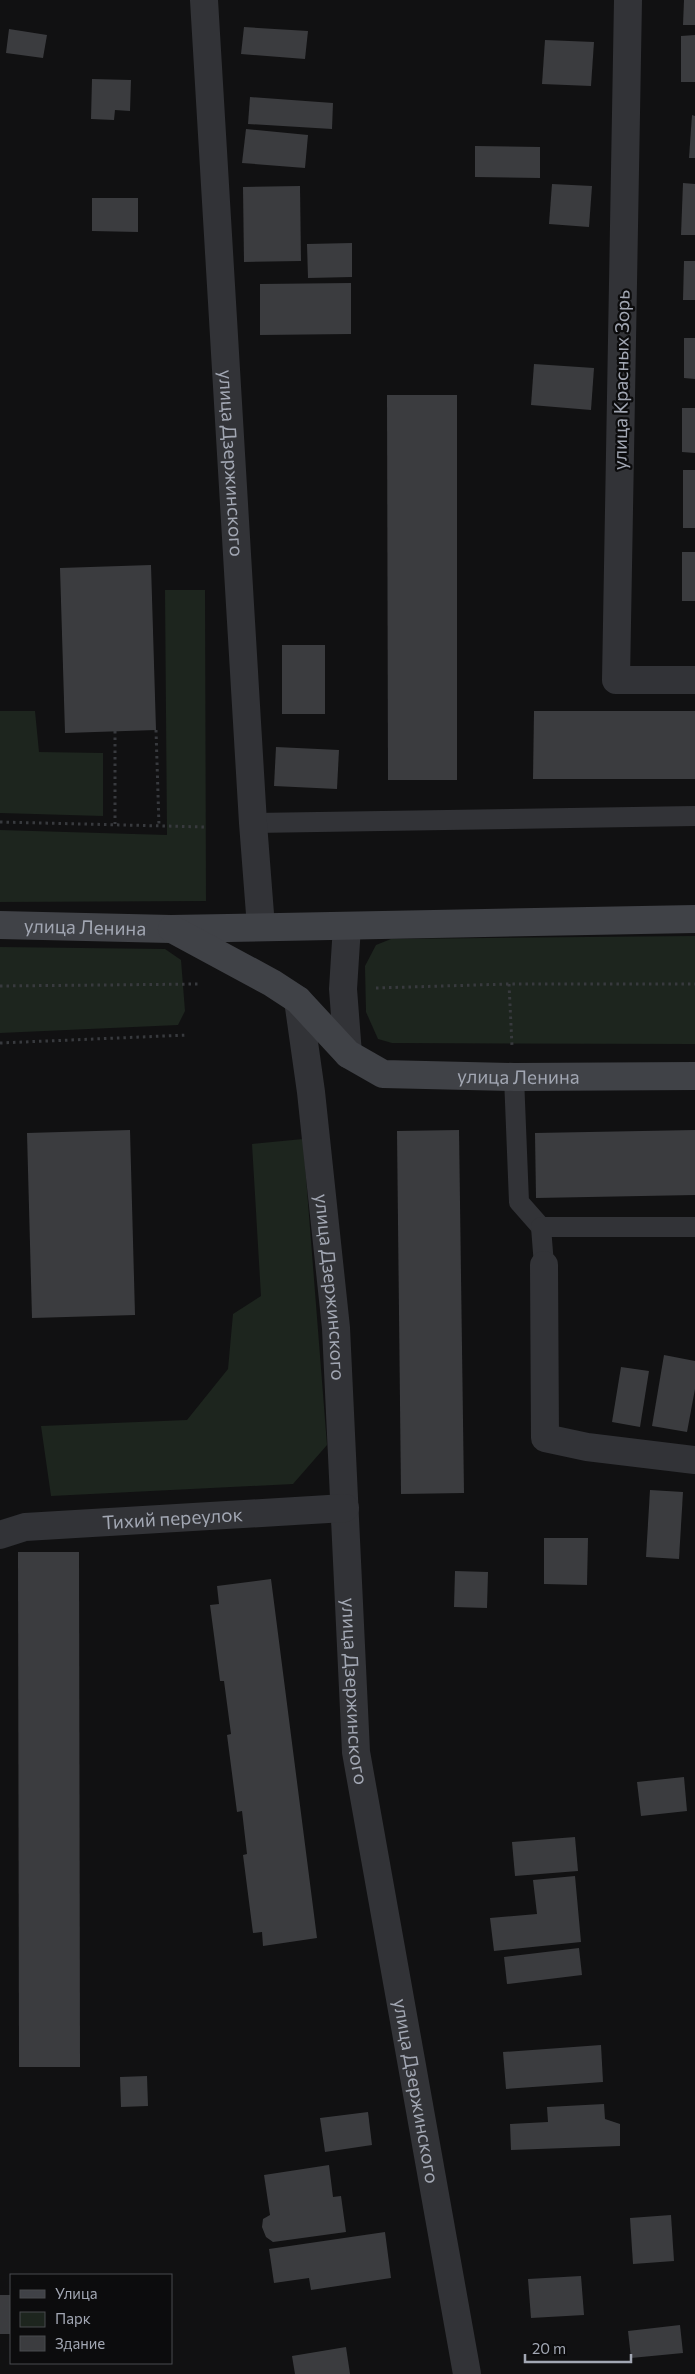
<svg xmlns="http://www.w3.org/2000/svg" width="695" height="2374" font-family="Commissioner,sans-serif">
<rect width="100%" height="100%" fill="#111112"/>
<g fill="#1d251e">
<path d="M165 590H205L206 901 0 902V830L167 835Z"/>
<path d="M0 711H35L39 752 103 753V816L0 813Z"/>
<path d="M695 936V1044L392 1043 378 1039 366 1012 365 966 376 945 391 939Z"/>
<path d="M0 947 165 949 181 960 185 1011 178 1025 0 1033Z"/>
<path d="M303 1139 327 1445 293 1484 51 1496 41 1426 187 1420 228 1369 233 1314 261 1296 252 1144Z"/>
</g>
<g fill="#3b3c3f">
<path d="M684 0H695V25H683Z"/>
<path d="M244 27 308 31 305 59 241 54Z"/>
<path d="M9 29 47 35 43 58 6 53Z"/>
<path d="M695 35V82H681V36Z"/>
<path d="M545 40 594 42 591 86 542 84Z"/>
<path d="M92 79 131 80 130 111 115 110 114 120 91 119Z"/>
<path d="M250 97 333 103 332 129 248 124Z"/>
<path d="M692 115 695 116V158H689Z"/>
<path d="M246 129 308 135 305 168 242 163Z"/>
<path d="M475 146 540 147V178L475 177Z"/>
<path d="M683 183 695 184V235H681Z"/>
<path d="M552 184 592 186 589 227 549 224Z"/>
<path d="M300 186 301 261 244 262 243 187Z"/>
<path d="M92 198H138V232L92 231Z"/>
<path d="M352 243V277L308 278 307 244Z"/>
<path d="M684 261H695V300H683Z"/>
<path d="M351 283V334L260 335V284Z"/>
<path d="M684 338H695V379L684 378Z"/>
<path d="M534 364 594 368 591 410 531 405Z"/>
<path d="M387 395H457V780H388Z"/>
<path d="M682 408H695V453L682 452Z"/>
<rect x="683" y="470" width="12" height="58"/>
<rect x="682" y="552" width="13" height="49"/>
<path d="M151 565 156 730 65 733 60 568Z"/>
<rect x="282" y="645" width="43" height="69"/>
<path d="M534 711H695V779H533Z"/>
<path d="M276 747 339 750 337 789 274 786Z"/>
<path d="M130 1130 135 1315 32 1318 27 1133Z"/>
<path d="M459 1130 464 1493 401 1494 397 1131Z"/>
<path d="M695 1130V1195L536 1198 535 1133Z"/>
<path d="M664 1355 695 1361V1389L687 1432 652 1426Z"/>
<path d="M621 1367 649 1371 640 1427 612 1422Z"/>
<path d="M650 1490 683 1492 679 1559 646 1557Z"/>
<path d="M544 1538H588L587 1585 544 1584Z"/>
<path d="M18 1552H79L80 2067H19Z"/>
<path d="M455 1571 488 1572 487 1608 454 1607Z"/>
<path d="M271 1579 317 1938 263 1946 262 1932 253 1933 243 1855 247 1854 242 1811 237 1812 227 1735 231 1734 224 1681H220L210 1605 219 1604 217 1586Z"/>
<path d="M684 1777 687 1811 641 1816 637 1782Z"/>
<path d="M575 1837 578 1871 515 1876 512 1842Z"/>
<path d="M575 1876 581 1942 494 1951 490 1918 537 1914 533 1880Z"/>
<path d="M579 1948 582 1975 507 1984 504 1957Z"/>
<path d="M601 2045 603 2082 506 2089 503 2052Z"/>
<path d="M147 2076 148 2106 121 2107 120 2077Z"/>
<path d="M604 2104 605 2119 620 2124V2146L511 2150 510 2124 548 2122 547 2107Z"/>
<path d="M368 2112 372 2145 325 2152 320 2118Z"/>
<path d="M329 2165 333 2197 341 2196 346 2232 273 2242 266 2237 262 2227 263 2219 270 2215 264 2175Z"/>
<path d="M671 2215 674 2261 633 2264 630 2218Z"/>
<path d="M385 2232 391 2278 311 2290 309 2278 274 2283 269 2249Z"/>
<path d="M581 2276 584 2315 531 2318 528 2279Z"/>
<rect x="0" y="2295" width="11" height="39"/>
<path d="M680 2325 683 2353 631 2358 628 2331Z"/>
<path d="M346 2347 350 2374H295L292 2356Z"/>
</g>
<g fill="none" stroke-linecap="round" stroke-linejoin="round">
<g stroke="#383a3e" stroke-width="3" stroke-dasharray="2.5 4" stroke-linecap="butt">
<path d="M156 730 159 826"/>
<path d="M115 731V824"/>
<path d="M0 822 206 827"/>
<path d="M509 984 512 1046"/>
<path d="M0 986 201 984"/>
<path d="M376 988 509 984H695"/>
<path d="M0 1043 188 1035"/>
</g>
<g stroke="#323337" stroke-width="20">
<path d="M253 823 695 816"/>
<path d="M514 1077 519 1202 541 1227"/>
<path d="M544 1265 541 1227H695"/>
</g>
<g stroke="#323337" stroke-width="28">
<path id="s1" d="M204 0 253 823 261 927"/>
<path d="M628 0 616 680H695"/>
<path d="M347 926 343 989 348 1054"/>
<path id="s2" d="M298 1000 311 1092 336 1328 356 1752 467 2374"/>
<path d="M544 1265 545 1438 587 1447 695 1460"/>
<path id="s3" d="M0 1535 25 1527 345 1508"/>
</g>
<g stroke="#404247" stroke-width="28">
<path id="s4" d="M0 925 171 929 695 919"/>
<path id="s5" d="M172 929 272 983 298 1000 348 1054 383 1074 514 1077 695 1076"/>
</g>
</g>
<g text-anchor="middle" stroke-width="4.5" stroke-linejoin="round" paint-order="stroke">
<g font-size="19" fill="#a2a7b3" stroke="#0c0c0d">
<text transform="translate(621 380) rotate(-89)" y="7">улица Красных Зорь</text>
<text dy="7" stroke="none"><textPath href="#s1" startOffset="464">улица Дзержинского</textPath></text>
<text dy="7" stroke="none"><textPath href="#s4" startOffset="85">улица Ленина</textPath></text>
<text dy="7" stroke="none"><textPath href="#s5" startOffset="394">улица Ленина</textPath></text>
<text dy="7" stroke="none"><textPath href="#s2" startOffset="289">улица Дзержинского</textPath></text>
<text dy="7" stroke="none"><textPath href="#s3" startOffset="174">Тихий переулок</textPath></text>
<text dy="7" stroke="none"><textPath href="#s2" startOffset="694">улица Дзержинского</textPath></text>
<text dy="7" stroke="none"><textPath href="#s2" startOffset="1099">улица Дзержинского</textPath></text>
</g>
</g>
<rect x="10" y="2274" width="162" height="90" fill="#0c0c0d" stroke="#484a4f"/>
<rect x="20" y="2290" width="25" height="8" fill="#404247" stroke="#484a4f"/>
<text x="55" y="2299" font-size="15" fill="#a2a7b3">Улица</text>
<rect x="20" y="2312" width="25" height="15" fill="#1d251e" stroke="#484a4f"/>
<text x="55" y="2324" font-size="15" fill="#a2a7b3">Парк</text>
<rect x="20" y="2336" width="25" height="15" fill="#3b3c3f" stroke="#484a4f"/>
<text x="55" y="2349" font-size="15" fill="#a2a7b3">Здание</text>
<path d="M525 2354v8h106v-8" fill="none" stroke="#a2a7b3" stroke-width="2.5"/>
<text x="532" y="2354" font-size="15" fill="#a2a7b3" stroke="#0c0c0d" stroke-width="4" paint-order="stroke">20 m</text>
</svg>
